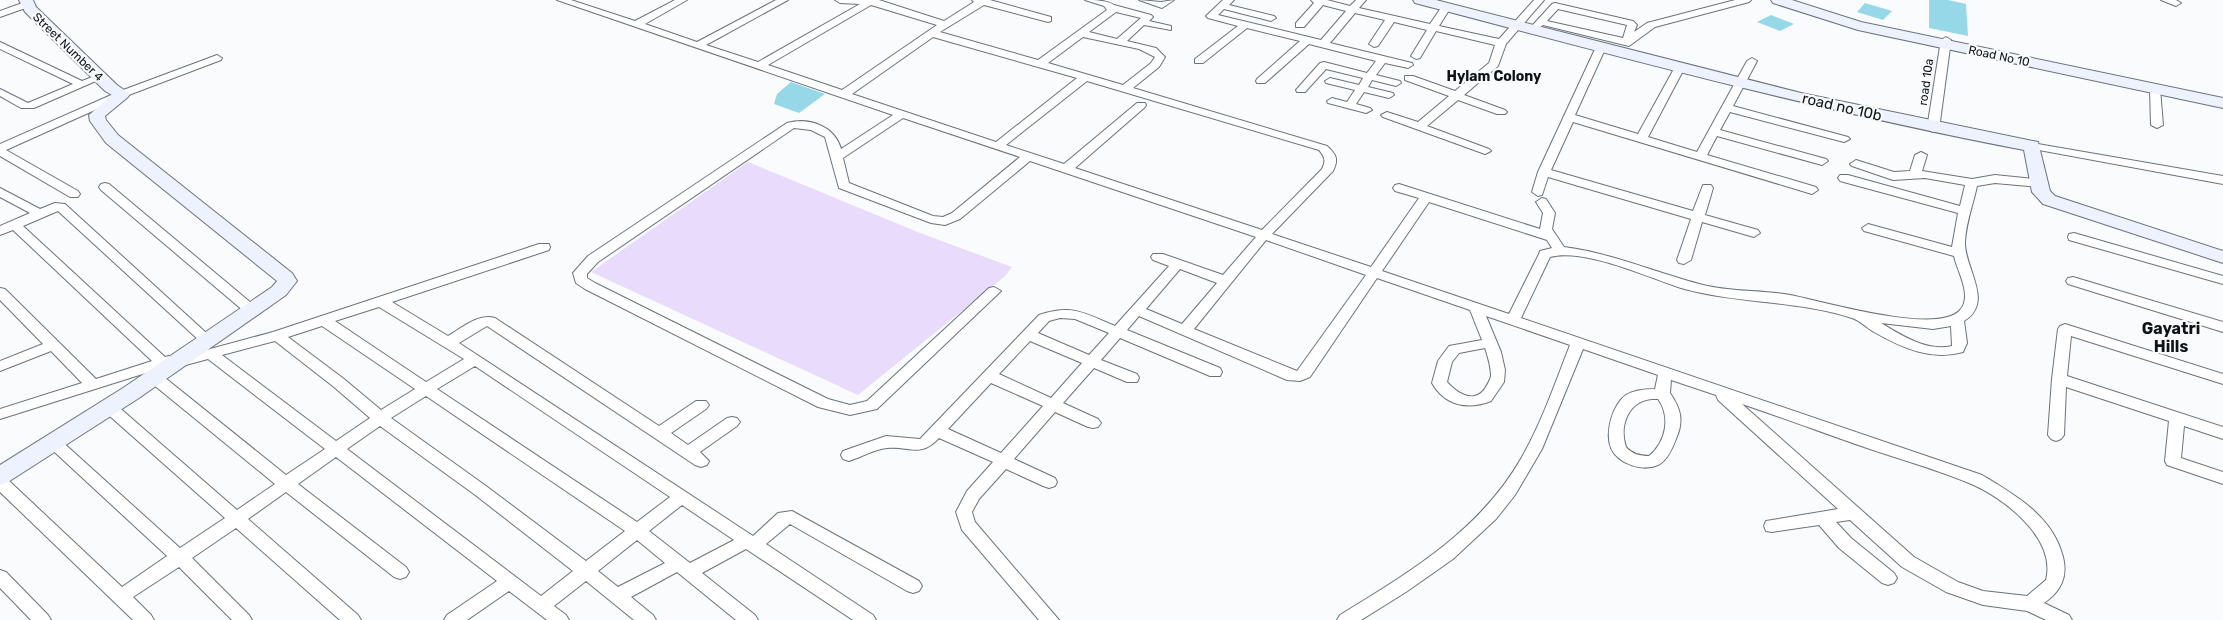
<svg xmlns="http://www.w3.org/2000/svg" width="2223" height="620" font-family="Rubik,sans-serif">
<rect width="100%" height="100%" fill="#f9fbfd"/>
<path fill="#e9dbfb" d="M748 162 920 233 1012 267 1005 276 858 395 591 272Z"/>
<g fill="#96d8e8">
<path d="M1929 0H1948L1966 4 1968 36 1929 28Z"/>
<path d="M1865 3 1892 11 1883 20 1857 12Z"/>
<path d="M1771 15 1794 24 1780 31 1757 22Z"/>
<path d="M791 82 825 94 799 113 774 104 777 94Z"/>
</g>
<g fill="none" stroke-linecap="round" stroke-linejoin="round">
<g stroke="#69737c" stroke-width="2">
<g id="street">
<path d="M557 0H571L635 21 675 0H687L645 24 697 42 776 0H788L706 45 758 62 860 4 840 3 835 0H879L944 21 974 2 972 0H990L1051 17V21L1048 22 984 5 940 32 1038 60 1107 10 1104 6 1085 0C1095 0 1106 0 1114 5L1151 15 1153 17 1149 21 1171 26V30L1144 25 1127 41 1156 48 1165 57 1159 67 1133 88 1327 146C1336 154 1339 159 1333 171L1272 234 1371 267 1419 198 1395 191 1393 188 1395 185 1399 184 1540 229 1543 213 1536 202 1542 198 1546 199 1555 213 1552 229 1564 247C1612 253 1656 273 1703 285 1732 292 1762 290 1790 295 1823 301 1938 336 1960 310 1973 296 1957 271 1954 256L1864 231 1862 228 1868 224 1952 247 1958 213 1840 181 1838 178 1840 175H1848L1960 206 1965 185 1925 178 1893 180 1852 166 1850 164 1856 160 1894 172 1910 171 1915 155 1921 152 1927 155 1922 171 1972 179 1995 175 2044 180 2046 183 2040 187 1995 183 1977 186C1973 205 1966 222 1965 242 1964 268 1995 302 1964 321L1967 343 1963 352C1931 361 1902 348 1874 332 1867 328 1859 320 1852 318 1796 300 1737 304 1681 288 1647 277 1584 248 1550 257L1521 318 1982 475C2015 495 2053 516 2063 557 2068 577 2061 591 2044 603L2069 615 2072 620H2046L2027 611 1983 605 1946 592 1902 567 1850 520 1836 522 1851 538 1894 573 1897 578 1894 583 1888 585 1882 583 1839 548 1819 525 1772 532 1766 531 1764 526 1766 521 1838 509 1718 400 1716 395 1671 380 1670 393C1681 409 1684 421 1676 439 1673 447 1668 459 1660 464 1644 473 1618 464 1611 448 1605 433 1612 405 1626 395 1634 390 1646 389 1655 389L1658 375 1583 349 1542 449 1515 495 1496 519 1453 559 1406 592 1361 620H1337L1340 615C1410 572 1480 531 1522 457 1542 422 1555 383 1570 345L1486 316 1501 352 1505 370 1504 382 1491 401C1468 410 1445 406 1432 383L1438 361 1449 346 1482 340 1470 310 1377 278 1310 377 1300 381 1287 380 1139 316 1127 330 1220 368 1222 372 1220 376H1210L1120 338 1101 360 1137 374 1139 378 1137 382H1127L1094 368 1063 403 1098 419 1101 423 1098 427 1093 428 1088 427 1055 412 1014 459 1055 478 1057 482 1055 486 1049 488 1043 486 1006 469 979 499 972 512 975 522 1059 620H1039L962 530 956 512 967 491 993 462 939 438C920 458 911 446 887 448 875 449 861 457 849 461L843 459 841 455 843 451 886 436 920 439 1039 315C1073 304 1084 313 1115 326L1169 266 1153 260 1151 257 1153 254H1163L1223 275 1256 237 1030 161 960 219 945 225 931 223 839 188 825 137 811 130 794 128 598 262 587 274V278L595 283 828 399 850 405 867 401 989 288 994 287 1001 291 877 409 850 415 818 407 585 289 576 283 573 273 588 256 787 123C809 117 835 126 841 149L893 115ZM871 5 937 25 842 90 768 65ZM1116 12 1141 18 1117 39 1089 32ZM933 37 1077 78 996 142 852 94ZM1083 37 1139 49 1155 57 1151 63 1123 85 1048 63ZM1087 81 1319 150C1325 157 1326 161 1322 169L1262 230 1075 168 1145 107 1146 105 1145 103H1137L1064 164 1006 145ZM903 118 1020 157 952 213 943 217 933 216 849 183 843 158ZM1429 202 1547 240 1552 248 1540 251 1539 254 1509 314 1382 271ZM1266 240 1366 275 1297 371 1194 329ZM1180 269 1217 283 1182 324 1146 309ZM1060 318 1075 319 1109 333 1089 355 1038 333 1049 321ZM1881 323 1933 329 1951 326 1952 346C1927 352 1901 335 1881 323ZM1030 341 1082 363 1051 398 999 374ZM1485 348C1488 357 1491 367 1491 376 1490 381 1487 385 1484 390 1472 404 1456 392 1447 382L1452 362 1459 353ZM991 383 1043 406 1001 453 948 429ZM1652 399H1658C1671 417 1666 442 1649 456 1640 456 1632 454 1626 447 1619 426 1628 401 1652 399ZM1742 404C1783 418 1824 433 1864 447 1899 459 1935 469 1969 483 2003 497 2057 538 2046 580L2027 596 1983 591 1958 582 1914 557Z"/>
<path d="M1139 0 1161 2 1174 0 1162 8Z"/>
<path d="M1223 0H1234L1229 5 1274 16 1276 18 1271 21 1224 9 1218 15 1321 40 1346 11 1323 5 1304 27H1296V23L1314 3 1311 0H1327L1350 6 1356 0H1366L1359 8 1430 24 1443 5 1446 4 1451 7 1439 26 1499 39 1534 0H1544L1506 44 1498 66 1464 95 1505 110 1507 112 1505 114H1497L1458 100 1427 126 1489 149 1491 151 1485 154 1383 117 1381 115 1387 112 1418 122 1449 96 1405 80V76H1413L1455 91 1489 63 1495 45 1436 31 1420 58 1416 59 1411 56 1427 30 1394 22 1378 46 1374 47 1369 44 1385 20 1355 13 1330 43 1412 63 1413 65 1408 68 1385 63 1376 75 1400 81 1401 83 1396 86 1372 80 1368 87 1393 93 1394 95 1389 98 1364 92 1356 104 1370 108 1372 110 1366 113 1328 103 1327 101 1332 98 1347 102 1355 90 1326 83 1325 81 1330 78 1359 85 1363 78 1326 69 1305 92H1297L1296 90 1320 63 1324 62 1367 73 1376 61 1309 44 1265 83H1257L1256 81 1257 79 1300 41 1247 28 1203 63H1195V59L1238 26 1208 18 1206 16Z"/>
<path d="M1735 0H1751L1749 2 1655 27 1629 46 1543 25 1536 30 1531 27 1552 4 1555 3 1633 21 1637 25 1634 32 1647 23ZM1558 9 1627 25 1623 38 1547 21Z"/>
<path d="M2161 0H2176L2181 3 2176 6Z"/>
<path d="M28 1 33 4 31 6 0 17V11Z"/>
<path d="M1946 37 1951 40 1939 129 1933 132 1927 129 1941 40Z"/>
<path d="M0 42 82 81 100 74 105 77 34 108H21L0 96V89L28 103 73 84 0 49Z"/>
<path d="M1601 44 1606 47 1575 115 1638 134 1675 67 1680 64 1684 65 1685 67 1648 137 1697 152 1747 61 1752 58 1757 61 1733 106 1848 137 1850 139 1844 142 1730 112 1720 130 1826 159 1828 161 1822 165 1717 136 1707 155 1816 187 1818 190 1812 194 1573 122 1551 170 1693 211 1703 185H1711L1713 188 1705 215 1758 230 1760 233 1754 237 1702 222 1691 260 1684 264 1679 263 1677 260 1691 219 1548 177 1542 195 1538 196 1532 192 1538 172 1596 47Z"/>
<path d="M217 55 222 58 221 60 126 96 6 150 78 191 80 194 78 197H70L0 156V144L118 92Z"/>
<path d="M2155 86 2160 89 2163 125 2157 128 2151 125 2150 89Z"/>
<path d="M2032 143 2223 176V184L2028 148 2026 146 2028 144Z"/>
<path d="M105 183 109 184 256 307 258 310 256 313H246L101 190 99 187 101 184Z"/>
<path d="M0 188 40 209 55 203 65 204 214 340 212 343H202L58 211 23 226 165 357 169 356 175 360 177 358 273 332 539 244H549L550 247 549 250 392 302 448 336C462 328 478 313 495 318L659 426 696 401H706L709 405 706 409 671 433 688 445 727 418 732 417 737 418 740 422 737 426 700 452 709 461 707 465 701 467 695 465 487 326 459 343 753 536 778 513 792 511 919 581 922 586 919 591 913 593 907 591 790 524 766 544 873 615 876 620H853L746 549 702 573 755 615 758 620H736L677 572 631 597 653 615 656 620H634L586 581 554 606 566 615 569 620H547L509 591 467 620H444L447 615 497 581 336 457 298 484 406 567 409 572 406 577 400 579 394 577 286 492 248 519 358 615 361 620H340L236 528 192 558 249 615 252 620H232L179 567 133 597 151 615 154 620H133L0 492V476L6 478 122 587 167 556 48 446 45 442 48 438 53 436 58 438 180 548 225 518 104 411 101 407 104 403H114L237 510 275 484 149 381 147 377 149 373H159L286 475 325 449 208 359 182 366 176 362 168 366 0 419V409L82 383 51 351 0 371V361L43 344 0 300V288L5 289 96 379 152 361 13 230 0 235V226L30 213 0 197ZM379 307 464 359 426 382 335 321ZM322 326 415 389 381 410 344 379 288 337ZM275 341 334 387 370 418 336 441 222 355ZM475 366 670 497 637 522 437 389ZM426 396 625 531 586 561 486 486 391 418ZM380 426 474 494 573 571 541 596 347 449ZM682 505 734 540 690 563 649 531ZM637 540 665 563 618 587 598 571Z"/>
<path d="M2074 233 2223 276V284L2069 240 2068 237 2069 234Z"/>
<path d="M2073 277 2223 322V332L2068 284 2066 281 2068 278Z"/>
<path d="M2065 324 2223 374V384L2071 336 2067 376 2223 427V439L2184 426 2181 458 2223 472V484L2167 465 2165 461 2169 421 2066 387 2064 435 2061 439 2056 441 2051 439 2048 435 2052 379 2058 329 2060 326Z"/>
<path d="M0 570 6 572 48 615 51 620H31L0 588Z"/>
</g>
</g>
<g stroke="#69737c" stroke-width="2">
<g id="secondary">
<path d="M19 0H33L36 7 117 85 130 94 128 97 105 116 106 120 118 135 292 273 297 281 286 295 139 398 8 482 0 485V465L123 388 272 287 277 281 106 143 90 121 89 115 112 95 105 91 25 12Z"/>
<path d="M1413 0H1436L1801 93 2038 142 2050 191 2055 196 2223 251V263L2043 204 2032 192 2024 150C1819 111 1617 56 1415 3Z"/>
<path d="M1771 0H1792L1861 22 2223 98V108L1858 30 1773 3Z"/>
</g>
</g>
<use href="#street" fill="#fff" fill-rule="evenodd"/>
<use href="#secondary" fill="#eef2fe" fill-rule="evenodd"/>
</g>
<g text-anchor="middle" stroke-width="4.5" stroke-linejoin="round" paint-order="stroke">
<g font-size="12" fill="#0f1316" stroke="#f9fbfd">
<text transform="translate(68 47) rotate(44)" y="4">Street Number 4</text>
<text transform="translate(1999 56) rotate(12)" y="4">Road No 10</text>
<text transform="translate(1926 82) rotate(-82)" y="4">road 10a</text>
</g>
<g font-size="14" font-weight="bold" fill="#0f1316" stroke="#f9fbfd">
<text x="1494" y="81">Hylam Colony</text>
</g>
<g font-size="15" fill="#0f1316" stroke="#f9fbfd">
<text transform="translate(1842 107) rotate(13)" y="5">road no 10b</text>
</g>
<g font-size="16" font-weight="bold" fill="#0f1316" stroke="#f9fbfd">
<text x="2171" y="334">Gayatri<tspan x="2171" dy="18">Hills</tspan></text>
</g>
</g>
</svg>
